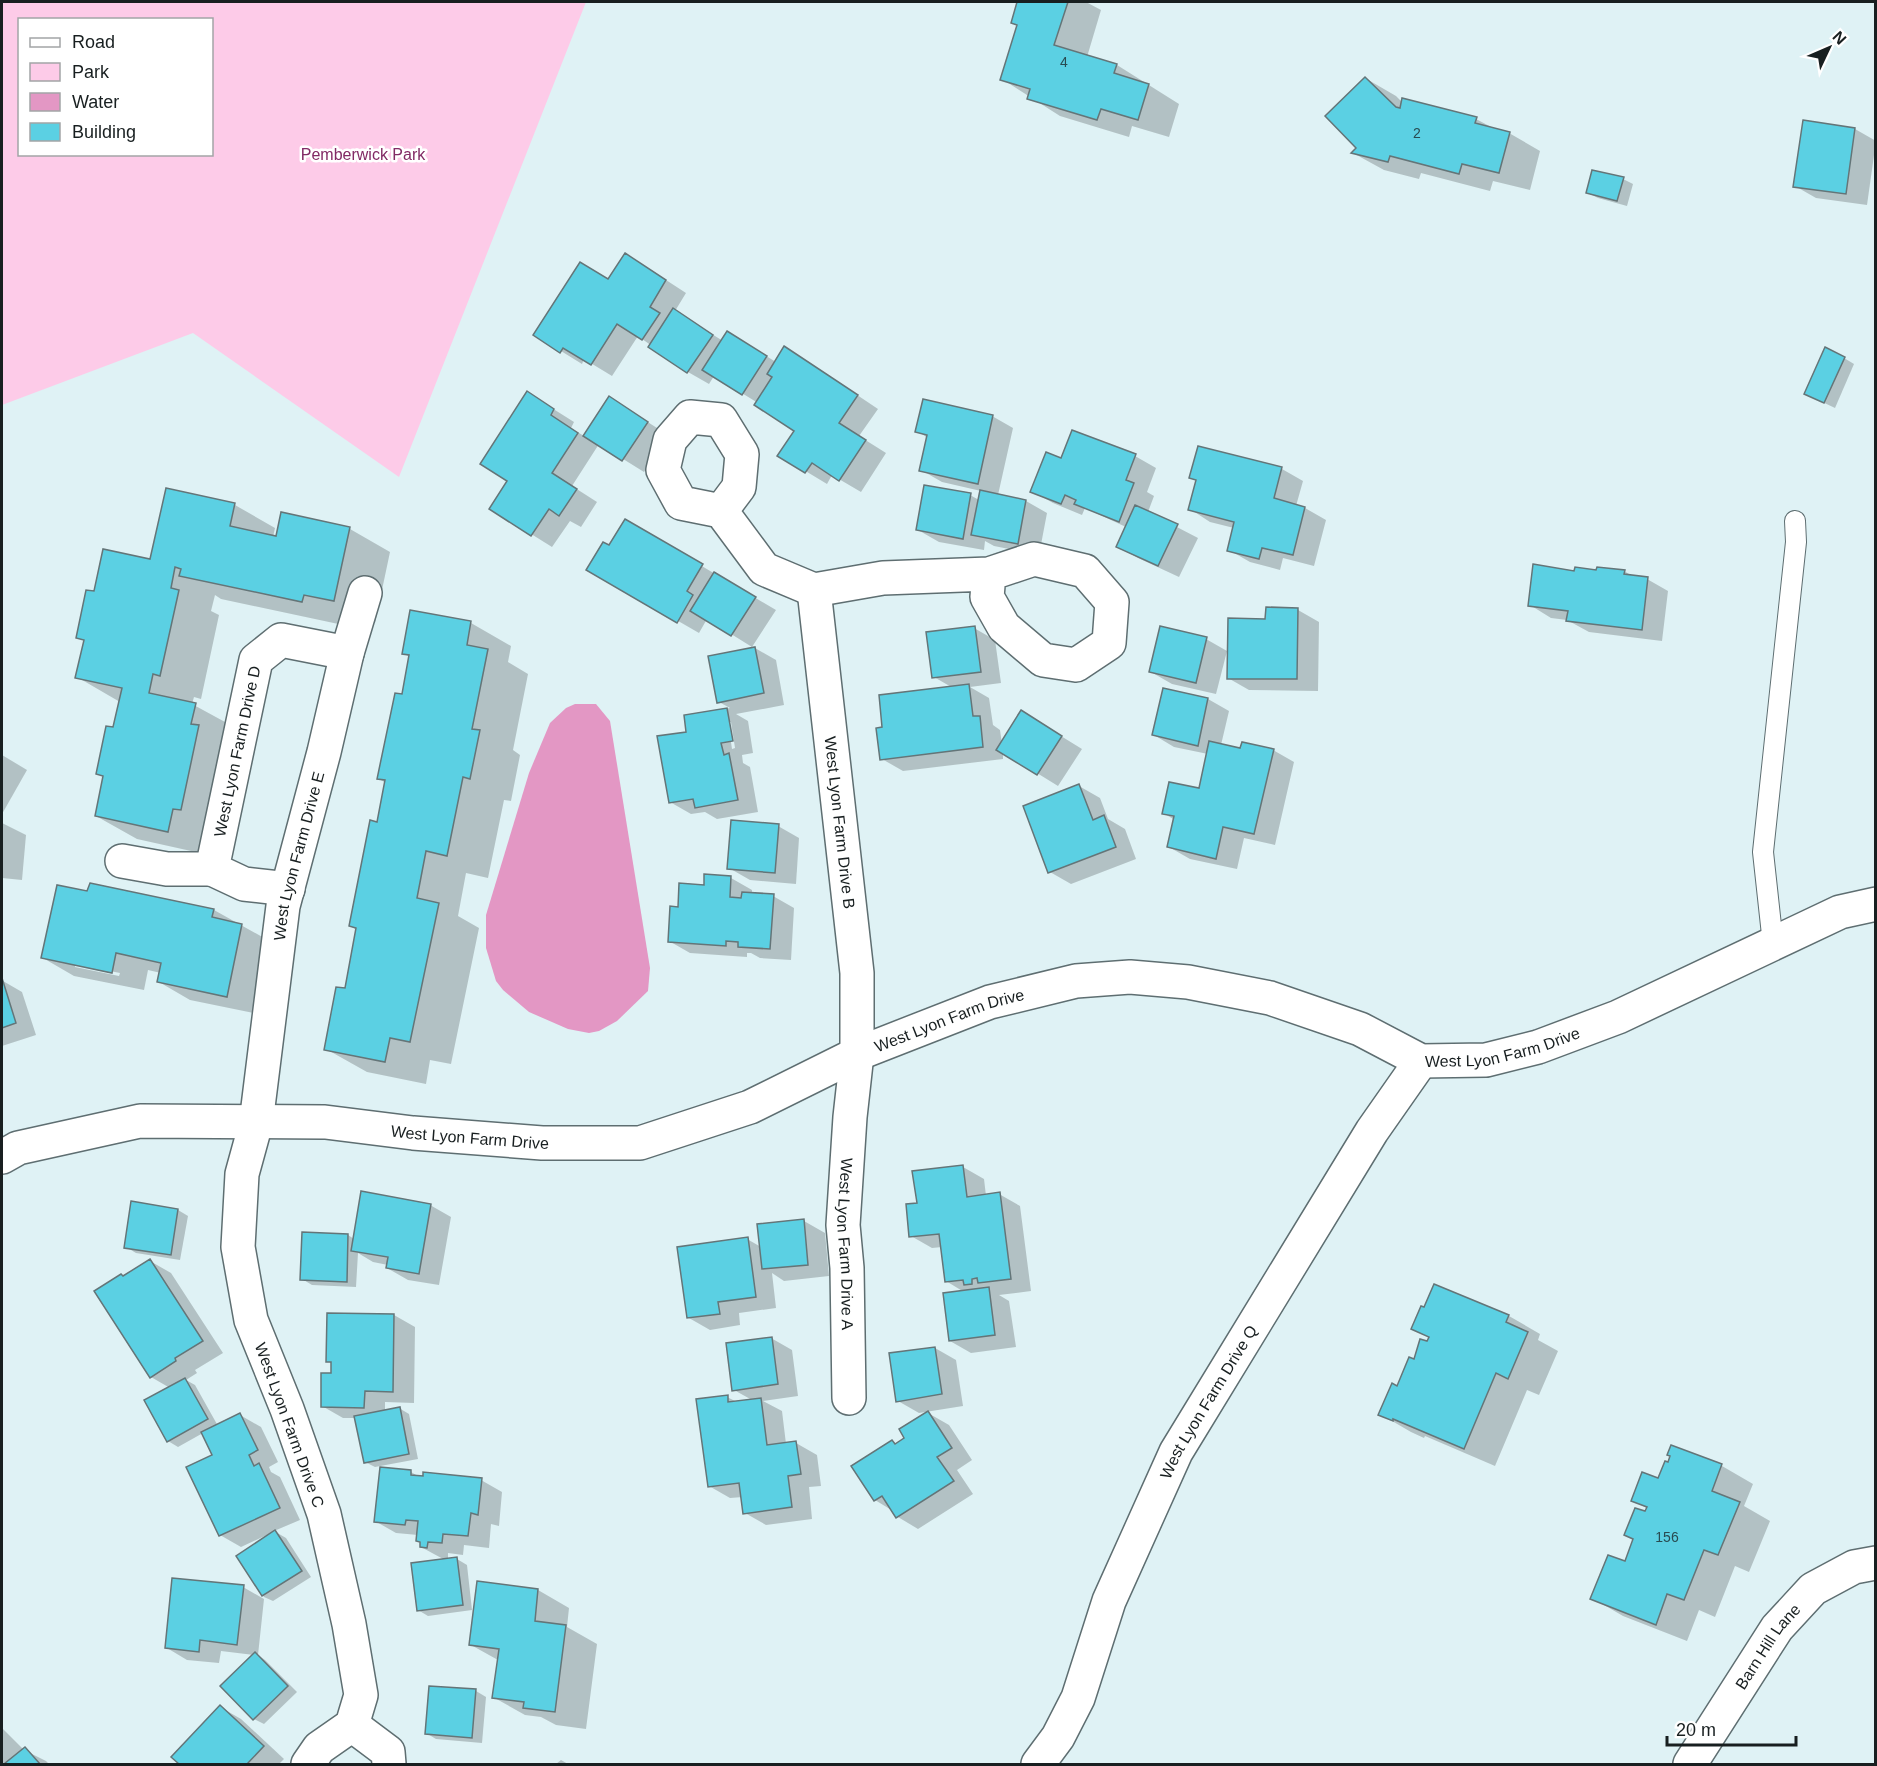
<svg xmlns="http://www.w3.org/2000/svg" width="1877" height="1766" font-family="Helvetica,sans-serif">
<rect width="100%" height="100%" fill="#dff2f5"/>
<path fill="#fdcbe8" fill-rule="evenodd" d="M2 2H586L399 477 193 333 2 405ZM20 20H212V154H20Z"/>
<path fill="#e397c4" d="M575 704H596L610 721 650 968 648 991 617 1021 599 1031 589 1033 568 1029 529 1012 503 990 496 981 486 948V915L529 773 550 723 566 708Z"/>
<g fill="#0003" fill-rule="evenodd">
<path d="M1019 2H1086L1101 10 1087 57 1117 65 1179 104 1169 137 1132 126 1129 137 1060 116 1002 79 1018 26 1013 22Z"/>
<path d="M1365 78 1396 96 1403 103 1476 119 1495 129 1509 133 1540 151 1530 190 1493 181 1490 191 1421 173 1419 179 1384 170 1353 153 1358 148Z"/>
<path d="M1855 129 1876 141 1867 205 1816 198 1795 186Z"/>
<path d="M1623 179 1633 184 1627 206 1598 198 1588 193Z"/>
<path d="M646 267 686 293 675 311 723 341 748 345 776 362 805 360 878 409 859 436 886 453 861 492 832 475 827 484 779 455 796 430 758 403 714 376 709 384 688 372 638 336 612 376 584 359 582 364 535 335 609 281Z"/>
<path d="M1844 358 1854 364 1835 408 1816 399Z"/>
<path d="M528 393 574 422 571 428 584 436 610 398 668 435 644 472 599 444 572 486 597 502 581 527 570 521 552 547 491 509 509 481Z"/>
<path d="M992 416 1013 428 998 495 1026 501 1047 513 1039 555 994 546 985 541 984 550 939 542 918 530 970 495 979 500 981 491 942 482 921 470 928 438 917 431Z"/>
<path d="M1073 432 1135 456 1156 468 1147 492 1154 496 1148 512 1198 538 1179 577 1138 558 1117 546 1126 527 1085 508 1082 515 1053 503 1032 491 1062 460Z"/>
<path d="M1199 448 1282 469 1303 481 1296 506 1305 508 1326 520 1314 566 1283 558 1280 570 1250 562 1229 550 1234 528 1210 522 1190 509 1197 481Z"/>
<path d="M167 490 235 505 275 528 273 537 277 538 282 514 350 529 390 552 375 623 345 617 343 625 221 599 215 595 211 611 219 615 201 699 194 697 192 704 236 728 209 855 137 839 96 816 104 777 97 773 115 729 120 702 77 677 85 641 77 637 95 593 151 560Z"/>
<path d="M626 521 776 610 752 647 707 619 699 633 588 569 610 547Z"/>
<path d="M1624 571 1634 577 1647 579 1668 591 1662 641 1589 632 1567 620 1551 618 1530 605 1576 572Z"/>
<path d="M1267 609 1298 610 1319 622 1318 691 1249 690 1228 678 1267 621Z"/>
<path d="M471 623 511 646 508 662 528 674 513 750 520 755 511 801 504 800 488 878 466 873 458 916 479 928 451 1064 430 1060 426 1084 367 1072 326 1049 346 990 357 930 350 926 378 823 386 783 379 779 403 696 410 657 403 653Z"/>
<path d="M974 628 995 640 1001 683 970 687 989 698 993 725 1000 730 1002 744 1022 712 1082 749 1058 786 1003 752V759L903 771 882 759 884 728 953 688 934 677Z"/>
<path d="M1206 639 1227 651 1216 694 1172 684 1151 672Z"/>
<path d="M755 648 776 660 784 705 736 714 748 721 753 753 742 755 743 763 750 767 758 812 717 819 705 812 691 814 670 802 688 733 685 717 730 708 719 702ZM728 722H731L735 748 732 749Z"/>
<path d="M1208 699 1229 711 1221 745 1241 750H1273L1294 762 1275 845 1244 838 1237 869 1190 859 1169 847 1175 820 1163 813 1200 790 1208 754 1174 747 1154 735Z"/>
<path d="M2 755 27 770 2 814Z"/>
<path d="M1079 786 1100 798 1108 819 1125 829 1136 859 1071 884 1050 872Z"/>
<path d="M2 823 26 835 22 880 2 878Z"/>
<path d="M778 826 799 838 796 884 750 880 729 868Z"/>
<path d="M731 878 752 890V894L773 896 794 908 791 960 760 958 751 953H747V957L690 953 669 941 679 908 705 886Z"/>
<path d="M89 893 214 910 273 943 259 1014 190 1000 159 982 161 973 148 970 144 990 74 976 43 958ZM75 964 120 973 119 976 75 967Z"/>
<path d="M2 975 3 981 22 992 36 1035 2 1046Z"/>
<path d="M963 1167 984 1179 986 1196 999 1194 1020 1206 1031 1291 999 1295 1009 1301 1016 1347 971 1353 950 1341 964 1292 946 1281 942 1247 932 1248 911 1236 918 1204Z"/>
<path d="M430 1205 451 1217 439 1285 408 1280 387 1268 388 1265 373 1262 358 1253 356 1287 312 1285 302 1279 303 1234 348 1235 354 1239Z"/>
<path d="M178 1210 188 1216 180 1260 136 1253 126 1247Z"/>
<path d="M804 1221 825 1233 829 1276 784 1281 772 1273 776 1308 739 1313 740 1325 710 1330 689 1318 747 1239 761 1247Z"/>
<path d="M150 1261 171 1273 223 1353 195 1370 197 1373 186 1380 195 1385 218 1426 240 1415 261 1427 278 1462 269 1467 271 1472 280 1477 300 1520 274 1531 286 1538 311 1577 273 1601 264 1597 238 1556 270 1536 269 1534 241 1547 220 1535 214 1455 203 1433 178 1447 168 1441 170 1388 151 1377 125 1277Z"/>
<path d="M1435 1286 1509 1316 1540 1334 1538 1340 1558 1351 1539 1395 1527 1390 1495 1466 1425 1436 1424 1438 1411 1432 1380 1414 1430 1338 1413 1329Z"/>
<path d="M394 1315 415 1327 414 1403 385 1402V1411L399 1408 409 1414 418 1459 375 1467 365 1462 356 1418H343L322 1406 333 1375V1364L328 1361Z"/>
<path d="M771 1338 792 1350 798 1396 763 1401 782 1411 786 1444 796 1443 817 1455 821 1486 809 1487 812 1519 766 1525 745 1513 743 1497 730 1498 709 1486 727 1397 737 1402 752 1400 734 1390Z"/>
<path d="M935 1348 956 1360 963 1406 919 1413 898 1401Z"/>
<path d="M928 1413 949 1425 972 1460 957 1470 973 1494 918 1529 898 1517 893 1511 875 1500 853 1467 892 1441 897 1444 906 1438Z"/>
<path d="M1672 1447 1722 1466 1753 1484 1744 1506 1770 1521 1749 1572 1735 1566 1715 1617 1699 1610 1687 1641 1623 1616 1592 1598 1626 1563 1648 1509 1633 1500 1659 1480 1669 1464Z"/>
<path d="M411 1472 421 1478 481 1480 502 1492 499 1526 491 1524 489 1548 464 1545 463 1555 448 1553V1560L457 1559 467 1565 472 1610 428 1616 418 1610 445 1560 421 1547 422 1543 417 1541 418 1535 396 1533 375 1521Z"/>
<path d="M243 1587 264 1599 258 1655 265 1660 297 1692 264 1724 254 1719V1655L221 1651 219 1663 187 1660 167 1648Z"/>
<path d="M538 1590 569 1608 567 1627 597 1644 586 1729 556 1725 541 1717 525 1715 493 1697 498 1660 471 1645Z"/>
<path d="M476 1691 486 1697 482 1743 436 1739 426 1733Z"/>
<path d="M220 1707 241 1719 284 1759 279 1764H181L173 1757Z"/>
<path d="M2 1728 24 1750 46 1761 49 1764H2Z"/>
<path d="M561 1760 568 1764H556Z"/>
</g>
<g fill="#5bd0e3" stroke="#647578" stroke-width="1.5">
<path d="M1017 2H1068L1054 45 1117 64 1114 73 1149 84 1138 120 1101 109 1097 120 1027 99 1030 89 1000 80 1017 25 1011 23Z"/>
<path d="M1365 77 1396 107 1400 108 1402 98 1477 117 1475 123 1510 132 1499 173 1462 164 1459 174 1390 156 1388 162 1351 153 1356 148 1325 116Z"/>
<path d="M1803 120 1855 128 1846 194 1793 187Z"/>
<path d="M1592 170 1624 177 1617 201 1586 193Z"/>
<path d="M625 253 666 280 650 307 660 313 642 340 617 324 591 365 563 348 560 353 533 335 580 262 608 279Z"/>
<path d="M673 308 713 335 687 373 648 347Z"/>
<path d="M727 331 767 356 742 395 702 370Z"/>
<path d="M784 346 858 395 839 423 866 440 839 481 812 463 805 473 777 456 794 431 754 405 772 377 767 374Z"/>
<path d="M1825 347 1845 357 1824 403 1804 394Z"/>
<path d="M527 391 554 409 551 415 578 433 552 473 577 489 559 516 549 509 531 536 489 509 507 481 480 464Z"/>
<path d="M609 396 648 422 622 461 583 436Z"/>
<path d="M923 399 993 415 978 484 919 471 927 435 915 432Z"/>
<path d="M1072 430 1136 454 1126 480 1134 483 1119 522 1074 504 1076 500 1065 495 1061 504 1030 492 1046 452 1061 458Z"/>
<path d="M1198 446 1282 467 1274 498 1305 507 1293 555 1262 548 1259 559 1227 551 1234 522 1188 510 1196 480 1189 478Z"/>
<path d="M924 485 971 493 963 539 916 530Z"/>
<path d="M166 488 235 503 230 526 276 536 281 512 350 527 334 601 304 595 302 602 179 576 181 569 175 567 171 588 179 590 160 676 153 674 149 693 196 703 191 724 199 725 181 810 173 809 168 832 95 816 103 776 96 774 106 726 113 727 122 688 75 678 84 640 76 638 86 590 94 591 103 549 150 559Z"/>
<path d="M980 490 1026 500 1018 544 971 535Z"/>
<path d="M1135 505 1178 524 1158 566 1116 547Z"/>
<path d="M625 519 703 564 687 591 693 595 677 623 586 570 603 542 609 545Z"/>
<path d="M1533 564 1574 571 1575 567 1596 570 1597 567 1625 570 1624 574 1648 577 1642 630 1566 621 1568 611 1528 606Z"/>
<path d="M714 572 756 597 731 636 690 611Z"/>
<path d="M1266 607 1298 608 1297 679H1227L1228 618 1265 619Z"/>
<path d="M410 610 471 621 467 645 488 649 472 729 480 730 470 779 463 777 447 856 426 851 417 898 439 903 410 1042 390 1038 385 1062 324 1050 336 987 345 988 356 928 349 926 370 820 377 822 385 780 377 779 395 693 402 694 409 655 402 654Z"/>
<path d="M975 626 981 672 932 678 926 632Z"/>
<path d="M1160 626 1207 637 1196 683 1149 672Z"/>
<path d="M755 647 764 693 717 703 708 656Z"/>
<path d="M969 684 973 716H980L983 747 880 760 876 728 882 727 879 695Z"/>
<path d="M1163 688 1208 698 1198 746 1152 735Z"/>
<path d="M727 708 733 741 721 743 724 755 729 753 738 800 695 808 693 799 669 803 657 736 686 732 684 715Z"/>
<path d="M1021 710 1062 736 1037 775 996 750Z"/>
<path d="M1209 741 1240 748 1242 742 1274 749 1254 834 1223 827 1216 859 1167 847 1174 816 1162 814 1169 782 1199 788Z"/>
<path d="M1079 784 1093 820 1104 815 1116 847 1048 873 1023 806Z"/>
<path d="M731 820 779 824 775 873 727 869Z"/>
<path d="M704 874 731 876 730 897 741 898 742 892 774 894 770 949 738 947V942L726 941V946L668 942 670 906 678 907 679 883 704 885Z"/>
<path d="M90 883 214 909 212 917 242 924 227 997 157 982 161 963 116 953 112 973 41 958 57 885 87 891Z"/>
<path d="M2 978 16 1023 2 1028Z"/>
<path d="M963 1165 967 1197 1000 1192 1011 1279 978 1283 977 1278 972 1279V1284L964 1285 963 1280 945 1282 939 1234 909 1237 906 1204 917 1203 912 1171Z"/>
<path d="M361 1191 431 1204 419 1274 386 1268 388 1257 351 1251Z"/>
<path d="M131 1201 178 1209 171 1255 124 1248Z"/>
<path d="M804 1219 808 1265 762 1269 757 1224Z"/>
<path d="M302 1232 348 1234 347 1282 300 1280Z"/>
<path d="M748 1237 756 1297 718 1302 720 1314 687 1318 677 1247Z"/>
<path d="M150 1259 203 1341 175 1358 176 1361 150 1378 94 1291 121 1274 123 1276Z"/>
<path d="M1434 1284 1509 1315 1506 1322 1528 1332 1508 1379 1496 1373 1464 1449 1393 1419V1421L1378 1415 1392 1383 1397 1386 1409 1357 1414 1359 1420 1339 1427 1341 1429 1337 1411 1329 1421 1306 1424 1307Z"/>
<path d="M989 1287 995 1335 949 1341 943 1293Z"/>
<path d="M327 1313 394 1314 393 1392 365 1391 364 1408 321 1407V1373H331V1362H326Z"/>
<path d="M772 1337 778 1384 732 1391 726 1343Z"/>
<path d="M935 1347 942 1394 896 1402 889 1353Z"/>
<path d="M185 1378 208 1419 167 1442 144 1400Z"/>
<path d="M728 1395V1402L761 1398 767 1445 796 1441 801 1474 788 1476 792 1507 743 1514 739 1483 708 1487 696 1399Z"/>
<path d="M400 1407 409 1454 364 1463 354 1416Z"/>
<path d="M928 1411 952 1448 937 1457 954 1481 896 1518 882 1496 874 1501 851 1466 892 1440 895 1444 904 1438 899 1429Z"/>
<path d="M240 1413 258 1450 249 1455 254 1466 259 1463 280 1508 219 1536 186 1467 212 1455 201 1432Z"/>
<path d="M1671 1445 1722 1464 1712 1491 1740 1502 1718 1555 1704 1550 1684 1600 1667 1594 1656 1625 1590 1599 1608 1555 1625 1561 1633 1539 1624 1535 1635 1508 1645 1511 1647 1507 1631 1501 1642 1472 1658 1478 1665 1461 1668 1462 1670 1456 1667 1455Z"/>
<path d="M380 1467 411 1470V1475L423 1476V1472L482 1478 478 1515 471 1513 468 1536 443 1534 442 1543 428 1542 427 1548 420 1547V1542L416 1541 418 1521 406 1520 405 1525 374 1522Z"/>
<path d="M275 1530 302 1571 262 1596 236 1556Z"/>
<path d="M457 1557 463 1605 417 1611 411 1563Z"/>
<path d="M172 1578 244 1585 237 1645 200 1640 199 1652 165 1648Z"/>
<path d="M477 1581 538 1589 535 1621 566 1625 555 1712 523 1708 524 1702 492 1698 499 1649 469 1645Z"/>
<path d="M255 1652 288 1686 253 1720 220 1686Z"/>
<path d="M429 1686 476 1689 472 1738 425 1734Z"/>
<path d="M220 1705 264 1746 247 1764H179L171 1757Z"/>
<path d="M25 1747 40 1764H4Z"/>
</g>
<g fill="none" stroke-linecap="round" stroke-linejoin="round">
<g stroke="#5e6e71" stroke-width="22">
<path id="lane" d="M1773 944 1763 852 1796 542 1795 521"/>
</g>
<g stroke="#5e6e71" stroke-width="36">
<g id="street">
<path d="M721 511 739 487 742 454 721 420 690 417 670 440 663 470 681 503 721 511 764 569 814 590 883 578 989 574 1034 559 1085 571 1112 602 1109 643 1076 665 1043 660 1004 627 987 597 989 574"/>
<path id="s1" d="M814 590 857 973V1054L850 1117 843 1225 847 1268 849 1398"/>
<path d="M122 861 167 869H212"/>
<path id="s2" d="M288 889 244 884 212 869 256 660 281 640 347 653"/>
<path id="s3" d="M2 1157 18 1148 140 1121 325 1122 413 1133 542 1143H640L750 1107 857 1054 990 1002 1076 981 1130 977 1188 982 1270 998 1360 1029 1421 1061 1486 1060 1538 1047 1618 1017 1840 912 1876 904"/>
<path d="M352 1725 388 1752 389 1764"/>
<path id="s4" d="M308 1764 319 1748 352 1725 361 1695 349 1624 324 1514 287 1409 251 1320 238 1247 242 1174 256 1123 283 906 324 752 347 653 365 593"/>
<path id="s5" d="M1038 1764 1058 1737 1078 1698 1109 1601 1176 1452 1372 1131 1421 1061"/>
<path id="s6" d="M1690 1764 1777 1628 1813 1589 1854 1567 1876 1563"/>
</g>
</g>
<use href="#lane" stroke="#fff" stroke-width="20"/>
<use href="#street" stroke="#fff" stroke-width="33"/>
</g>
<g text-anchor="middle" stroke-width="5" stroke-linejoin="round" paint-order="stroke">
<g font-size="14" fill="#294b51">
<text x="1064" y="67">4</text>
<text x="1417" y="138">2</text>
<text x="1667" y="1542">156</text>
</g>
<g font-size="16" fill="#822a65" stroke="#fff">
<text x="363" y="160">Pemberwick Park</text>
</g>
<g font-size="16" fill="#181f20" stroke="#fff">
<text dy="6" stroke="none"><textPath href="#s2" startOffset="200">West Lyon Farm Drive D</textPath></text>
<text dy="6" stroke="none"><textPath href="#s1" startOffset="234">West Lyon Farm Drive B</textPath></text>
<text dy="6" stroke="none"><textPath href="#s4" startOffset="954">West Lyon Farm Drive E</textPath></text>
<text dy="6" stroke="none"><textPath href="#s3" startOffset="978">West Lyon Farm Drive</textPath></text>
<text dy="6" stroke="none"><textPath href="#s3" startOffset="1554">West Lyon Farm Drive</textPath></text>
<text dy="6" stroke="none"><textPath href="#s3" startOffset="474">West Lyon Farm Drive</textPath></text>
<text dy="6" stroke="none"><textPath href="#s1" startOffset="657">West Lyon Farm Drive A</textPath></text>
<text dy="6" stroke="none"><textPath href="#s5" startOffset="402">West Lyon Farm Drive Q</textPath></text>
<text transform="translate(290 1425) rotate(70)" y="6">West Lyon Farm Drive C</text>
<text dy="6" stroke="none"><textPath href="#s6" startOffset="141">Barn Hill Lane</textPath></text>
</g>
</g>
<rect width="1877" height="1766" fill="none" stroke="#181f20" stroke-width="6"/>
<rect x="18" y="18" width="195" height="138" fill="#ffffff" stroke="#a3a5a6" stroke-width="1.5"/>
<rect x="30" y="38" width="30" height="9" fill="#ffffff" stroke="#a3a5a6" stroke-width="1.5"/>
<text x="72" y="48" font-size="18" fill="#181f20">Road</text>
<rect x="30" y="63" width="30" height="18" fill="#fdcbe8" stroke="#a3a5a6" stroke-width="1.5"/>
<text x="72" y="78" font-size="18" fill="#181f20">Park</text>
<rect x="30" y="93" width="30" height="18" fill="#e397c4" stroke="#a3a5a6" stroke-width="1.5"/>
<text x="72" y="108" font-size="18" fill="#181f20">Water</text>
<rect x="30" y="123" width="30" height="18" fill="#5bd0e3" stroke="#a3a5a6" stroke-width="1.5"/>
<text x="72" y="138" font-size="18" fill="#181f20">Building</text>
<g transform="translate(1829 48) rotate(46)" stroke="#ffffff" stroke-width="4.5" paint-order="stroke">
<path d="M0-4.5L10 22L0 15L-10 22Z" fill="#181f20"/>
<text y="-9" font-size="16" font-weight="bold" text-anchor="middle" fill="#181f20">N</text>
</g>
<path d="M1667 1736v9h129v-9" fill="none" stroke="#181f20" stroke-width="3"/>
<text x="1676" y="1736" font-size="18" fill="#181f20" stroke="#ffffff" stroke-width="4.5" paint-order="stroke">20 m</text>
</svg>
